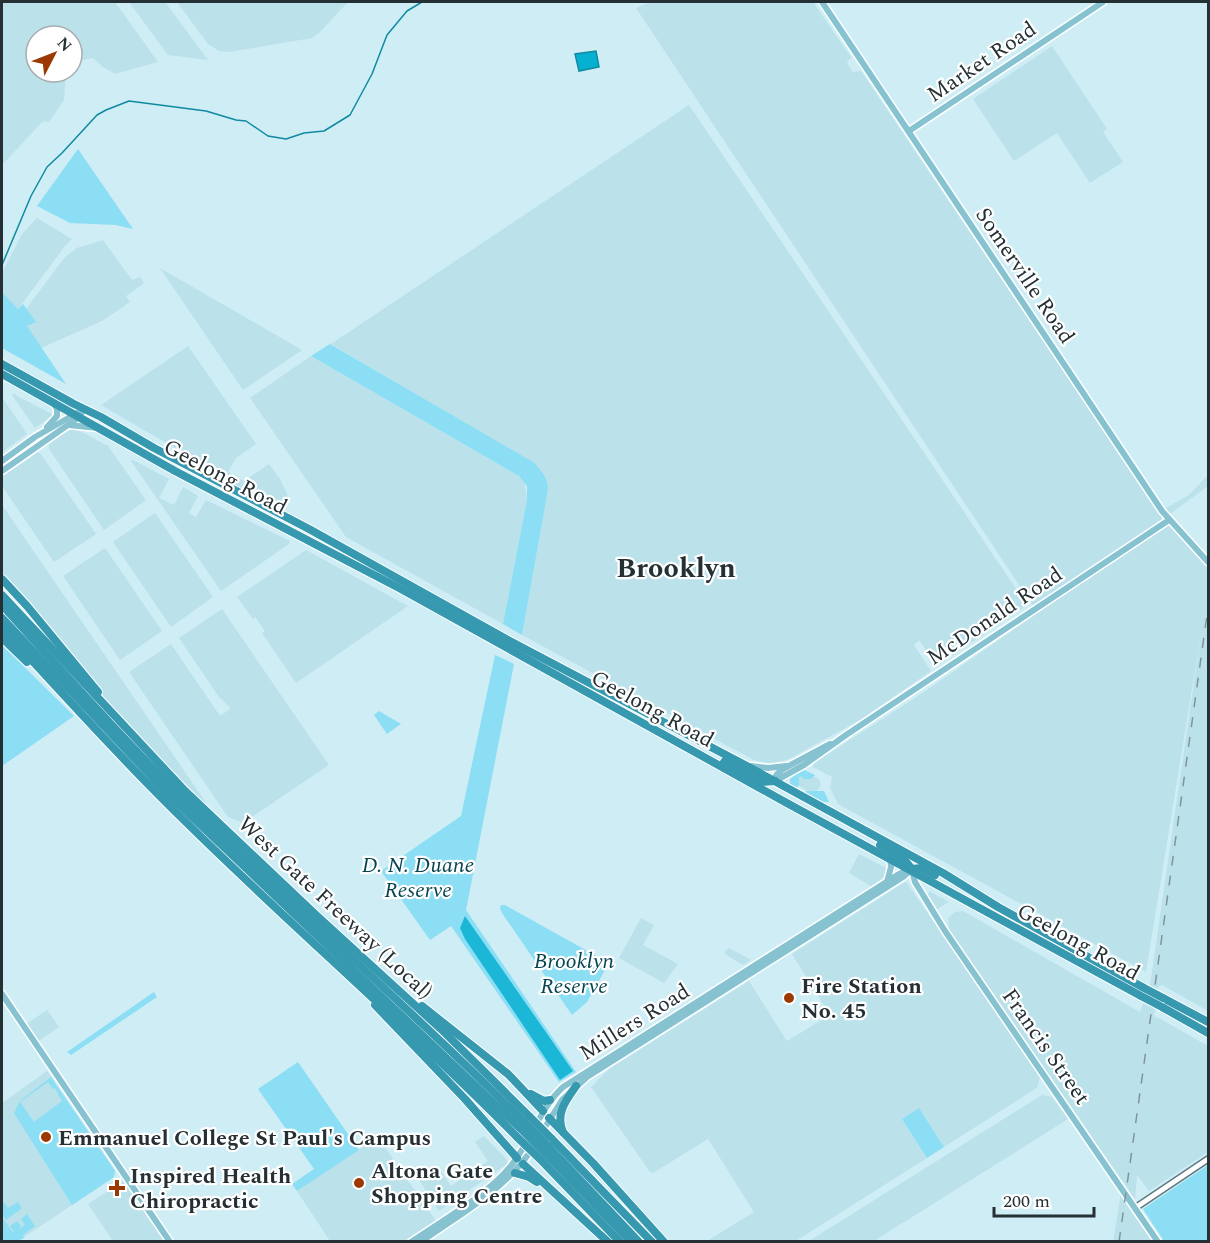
<svg xmlns="http://www.w3.org/2000/svg" width="1210" height="1243" font-family="Spectral,serif">
<rect width="100%" height="100%" fill="#cfedf5"/>
<g fill="#bbe1eb">
<path d="M2 2H115L158 62 115 74 103 67 93 58 74 62 72 64V36H36V72H66L64 100 49 122 43 121 2 165Z"/>
<path d="M129 2H165L208 60 168 55Z"/>
<path d="M177 2H348L319 33 312 38 229 52 219 51 208 44Z"/>
<path d="M650 2H813L851 57 847 63 853 72 861 71 1165 522 1035 609 636 8Z"/>
<path d="M1052 46 1107 129 1103 132 1123 162 1090 183 1057 133 1014 161 973 99Z"/>
<path d="M689 105 1027 605 937 666 919 640 914 645 931 671 860 720 789 759 772 764 754 760 522 635 548 490 538 466 331 344Z"/>
<path d="M37 218 72 239 65 246 18 309 2 292 3 271 22 234Z"/>
<path d="M103 240 132 280 140 277 144 283 126 296 130 302 102 321 41 348 26 326 35 321 26 309 65 257 77 248Z"/>
<path d="M160 268 302 350 243 390Z"/>
<path d="M188 346 256 444 236 458 228 472 244 481 269 464 280 479 290 500 285 507 277 506 223 481 225 477 101 405Z"/>
<path d="M311 356 519 476 525 483 527 500 503 624 346 537 250 398Z"/>
<path d="M14 393 17 396 54 415 35 428 12 395Z"/>
<path d="M2 397 27 434 2 452Z"/>
<path d="M76 429 108 446 146 500 104 530 49 449V444L70 430Z"/>
<path d="M37 453H40L96 534 54 562 2 486V477Z"/>
<path d="M133 460 169 479 159 498 174 505 183 487 198 496 189 513 196 517 206 500 290 541 289 544 221 591 131 461Z"/>
<path d="M1208 475V486L1170 514 1166 508 1189 495Z"/>
<path d="M2 505 211 810 210 811 86 678 2 577Z"/>
<path d="M155 513 213 597 171 627 113 542Z"/>
<path d="M1167 523 1208 567V1011L1162 985 1157 988 1154 1017 1159 1018 1208 1046V1152L1149 1191 1137 1175 1135 1199 949 930 948 918 955 912 963 911 1140 1012 1150 985 1202 627 1146 972 838 804 830 788 832 777 813 767 814 763 918 696Z"/>
<path d="M105 548 162 631 120 660 63 576Z"/>
<path d="M306 550 408 606 296 683 262 633 265 631 255 617 253 619 237 597Z"/>
<path d="M222 609 329 765 243 823 228 817 129 672 171 644 220 716 229 710 230 707 219 697 179 638Z"/>
<path d="M803 771 819 779 821 785 815 795 794 783Z"/>
<path d="M859 854 886 868V876L871 886 849 873Z"/>
<path d="M905 882 907 883 1040 1077 1037 1088 944 1147 919 1108 902 1119 927 1158 794 1242 707 1241 754 1212 708 1139 653 1173 650 1172 591 1087 609 1069 749 981 787 1041 830 1015 792 954Z"/>
<path d="M929 891 949 902 937 909 928 895Z"/>
<path d="M641 918 654 925 643 945 678 964 664 983 619 958Z"/>
<path d="M729 948 751 960 743 965 728 956 724 952Z"/>
<path d="M47 1010 59 1027 37 1042 25 1025Z"/>
<path d="M47 1071 115 1171 114 1177 18 1241H2V1103Z"/>
<path d="M1042 1095 1052 1097 1068 1119 874 1241H809Z"/>
<path d="M484 1136 507 1160V1164L439 1211 419 1180 438 1167 451 1186 488 1161 475 1142Z"/>
<path d="M378 1137 436 1221 405 1241H330L297 1191Z"/>
<path d="M124 1181 164 1241H113L88 1204Z"/>
<path d="M1121 1193 1133 1210 1132 1213 1152 1241 1113 1242Z"/>
</g>
<g fill="#8bdef4" fill-rule="evenodd">
<path d="M78 149 133 229 116 225 70 223 37 206Z"/>
<path d="M2 292 18 309 23 304 36 322 27 326 66 384 2 348Z"/>
<path d="M330 344 533 462C542 470 548 479 548 490L522 635 503 624 527 500V486L519 476 311 356Z"/>
<path d="M2 645 74 716 2 766Z"/>
<path d="M495 655 514 664 466 910 576 1072 559 1082 451 926 430 940 381 871 461 816Z"/>
<path d="M379 711 401 724 387 734 374 715Z"/>
<path d="M802 769 815 775 811 779H804L801 776 799 777V786L793 788 790 784V779Z"/>
<path d="M807 791H824L829 802H817L802 793Z"/>
<path d="M501 905H505L609 963 587 1002 572 1015 502 913 500 908Z"/>
<path d="M154 992 157 997 71 1055 67 1052Z"/>
<path d="M298 1062 359 1150 297 1191 292 1184 314 1169 258 1089Z"/>
<path d="M51 1077 115 1171 114 1177 72 1205 14 1113 20 1101ZM48 1082 53 1089 55 1088 62 1101 34 1122 20 1102Z"/>
<path d="M919 1108 944 1147 927 1158 902 1119Z"/>
<path d="M1208 1165V1241H1164L1143 1209Z"/>
<path d="M4 1202 8 1208 18 1202 22 1208 6 1220 2 1214V1204Z"/>
<path d="M27 1214 35 1226 23 1235 24 1238 18 1241H2V1217L13 1233 14 1232 10 1226 17 1221 21 1226 19 1229 25 1225 21 1219Z"/>
</g>
<path fill="#1cb7d7" d="M465 916 573 1071 560 1080 465 939 460 928Z"/>
<path fill="#06b0d0" stroke="#0f8aa1" stroke-width="1.5" d="M596 51 599 67 579 71 575 54Z"/>
<g fill="none" stroke-linecap="round" stroke-linejoin="round">
<path stroke="#0f8aa1" stroke-width="1.5" d="M2 265 31 196 47 167 62 153 97 115 106 110 129 101 206 111 236 120 246 121 268 136 286 139 304 133 324 131 350 115 372 74 387 35 407 11 422 2"/>
<g stroke="#5f7a81" stroke-width="8">
<path id="minor" d="M1135 1208 1208 1159"/>
</g>
<g stroke="#fff" stroke-width="9">
<g id="major">
<path d="M822 2 1162 511 1208 562"/>
<path d="M909 131 1103 2"/>
<path d="M69 425 98 428"/>
<path d="M47 427 57 416V409L54 404"/>
<path d="M2 461 35 437 77 413"/>
<path d="M2 471 75 420 85 409"/>
<path d="M751 766 768 768 786 766"/>
<path d="M773 781 777 774 783 769 830 744"/>
<path d="M775 781 804 765 846 735 1169 520"/>
<path d="M912 870 915 882 945 931 1158 1242"/>
<path d="M887 882 891 867 890 858"/>
<path d="M2 994 170 1242"/>
<path d="M542 1132 562 1100 587 1077 903 877 911 870"/>
<path d="M411 1242C442 1221 487 1195 510 1167 531 1142 539 1109 563 1087L899 874 911 869"/>
<path d="M421 1242C461 1213 505 1190 532 1149"/>
</g>
</g>
<g stroke="#fff" stroke-width="10">
<g id="highway">
<path d="M2 364 74 404 101 417 154 448 309 529 508 640 745 765 943 873 998 907 1144 988"/>
<path d="M2 374 175 471 401 589 785 802 1141 996"/>
<path d="M2 579 27 606 98 692"/>
<path d="M2 595 185 791 317 916 442 1030 530 1117"/>
<path d="M2 605C64 673 125 742 192 807 301 914 417 1015 525 1123"/>
<path d="M2 618 168 794 522 1130"/>
<path d="M2 628C64 695 126 764 192 828 299 933 412 1030 517 1137"/>
<path d="M2 638 27 662"/>
<path d="M724 762 762 782 775 781"/>
<path d="M880 845 903 858 911 868"/>
<path d="M911 869 922 868 935 875"/>
<path d="M1163 998 1208 1022"/>
<path d="M375 1005 465 1099 517 1158"/>
<path d="M422 1006 508 1074 543 1111"/>
<path d="M1162 1007 1208 1033"/>
<path d="M531 1094 544 1101 550 1100"/>
<path d="M549 1118 593 1163 664 1242"/>
<path d="M563 1132C555 1114 566 1100 576 1086"/>
<path d="M551 1138 652 1242"/>
<path d="M547 1145 639 1242"/>
<path d="M543 1151 631 1242"/>
<path d="M539 1158 620 1242"/>
<path d="M523 1164 608 1242"/>
<path d="M515 1173 529 1177 537 1182"/>
</g>
</g>
<use href="#minor" stroke="#fff" stroke-width="5"/>
<use href="#major" stroke="#86c2d0" stroke-width="6"/>
<use href="#highway" stroke="#3699b0" stroke-width="8"/>
<path stroke="#7f959b" stroke-width="1.5" stroke-dasharray="10 10" stroke-linecap="butt" d="M1119 1242 1208 608"/>
<g stroke="#fff" stroke-width="10" stroke-linecap="butt">
<g id="highway-bridge">
<path d="M1144 988 1163 998"/>
<path d="M1141 996 1162 1007"/>
<path d="M530 1117 551 1138"/>
<path d="M525 1123 547 1145"/>
<path d="M522 1130 543 1151"/>
<path d="M517 1137 539 1158"/>
</g>
</g>
<use href="#highway-bridge" stroke="#3699b0" stroke-width="8"/>
</g>
<g fill="#9c3801" stroke="#fff" stroke-width="2">
<circle cx="789" cy="998" r="6"/>
<circle cx="46" cy="1137" r="6"/>
<circle cx="359" cy="1183" r="6"/>
<path d="M114 1179h6v6h6v6h-6v6h-6v-6h-6v-6h6z"/>
</g>
<g text-anchor="middle" stroke-width="4.5" stroke-linejoin="round" paint-order="stroke">
<g font-size="22" fill="#253034" stroke="#fff">
<text transform="translate(981 61) rotate(-34)" y="8">Market Road</text>
<text transform="translate(1026 275) rotate(56)" y="8">Somerville Road</text>
<text transform="translate(226 476) rotate(28)" y="8">Geelong Road</text>
<text transform="translate(994 615) rotate(-34)" y="8">McDonald Road</text>
<text transform="translate(653 708) rotate(29)" y="8">Geelong Road</text>
<text transform="translate(336 907) rotate(43)" y="8">West Gate Freeway (Local)</text>
<text transform="translate(1079 941) rotate(29)" y="8">Geelong Road</text>
<text transform="translate(634 1021) rotate(-32)" y="8">Millers Road</text>
<text transform="translate(1047 1046) rotate(55)" y="8">Francis Street</text>
</g>
<g font-size="22" font-style="italic" fill="#054552" stroke="#fff">
<text x="418" y="872">D. N. Duane<tspan x="418" dy="25">Reserve</tspan></text>
<text x="574" y="968">Brooklyn<tspan x="574" dy="25">Reserve</tspan></text>
</g>
<g font-size="22" font-weight="bold" fill="#253034" stroke="#fff" text-anchor="start">
<text x="801" y="993">Fire Station<tspan x="801" dy="25">No. 45</tspan></text>
<text x="58" y="1145">Emmanuel College St Paul's Campus</text>
<text x="371" y="1178">Altona Gate<tspan x="371" dy="25">Shopping Centre</tspan></text>
<text x="130" y="1183">Inspired Health<tspan x="130" dy="25">Chiropractic</tspan></text>
</g>
<g font-size="28" font-weight="bold" fill="#253034" stroke="#fff">
<text x="676" y="577">Brooklyn</text>
</g>
</g>
<rect width="1210" height="1243" fill="none" stroke="#253034" stroke-width="6"/>
<g transform="translate(54 54) rotate(48)"><circle r="28" fill="#ffffff" stroke="#a8acae" stroke-width="1.5"/>
<path d="M0-4.5L10 22L0 15L-10 22Z" fill="#9c3801"/>
<text y="-9" font-size="16" font-weight="bold" text-anchor="middle" fill="#253034">N</text>
</g>
<path d="M994 1207v9h100v-9" fill="none" stroke="#253034" stroke-width="3"/>
<text x="1003" y="1207" font-size="18" fill="#253034" stroke="#ffffff" stroke-width="4.5" paint-order="stroke">200 m</text>
</svg>
